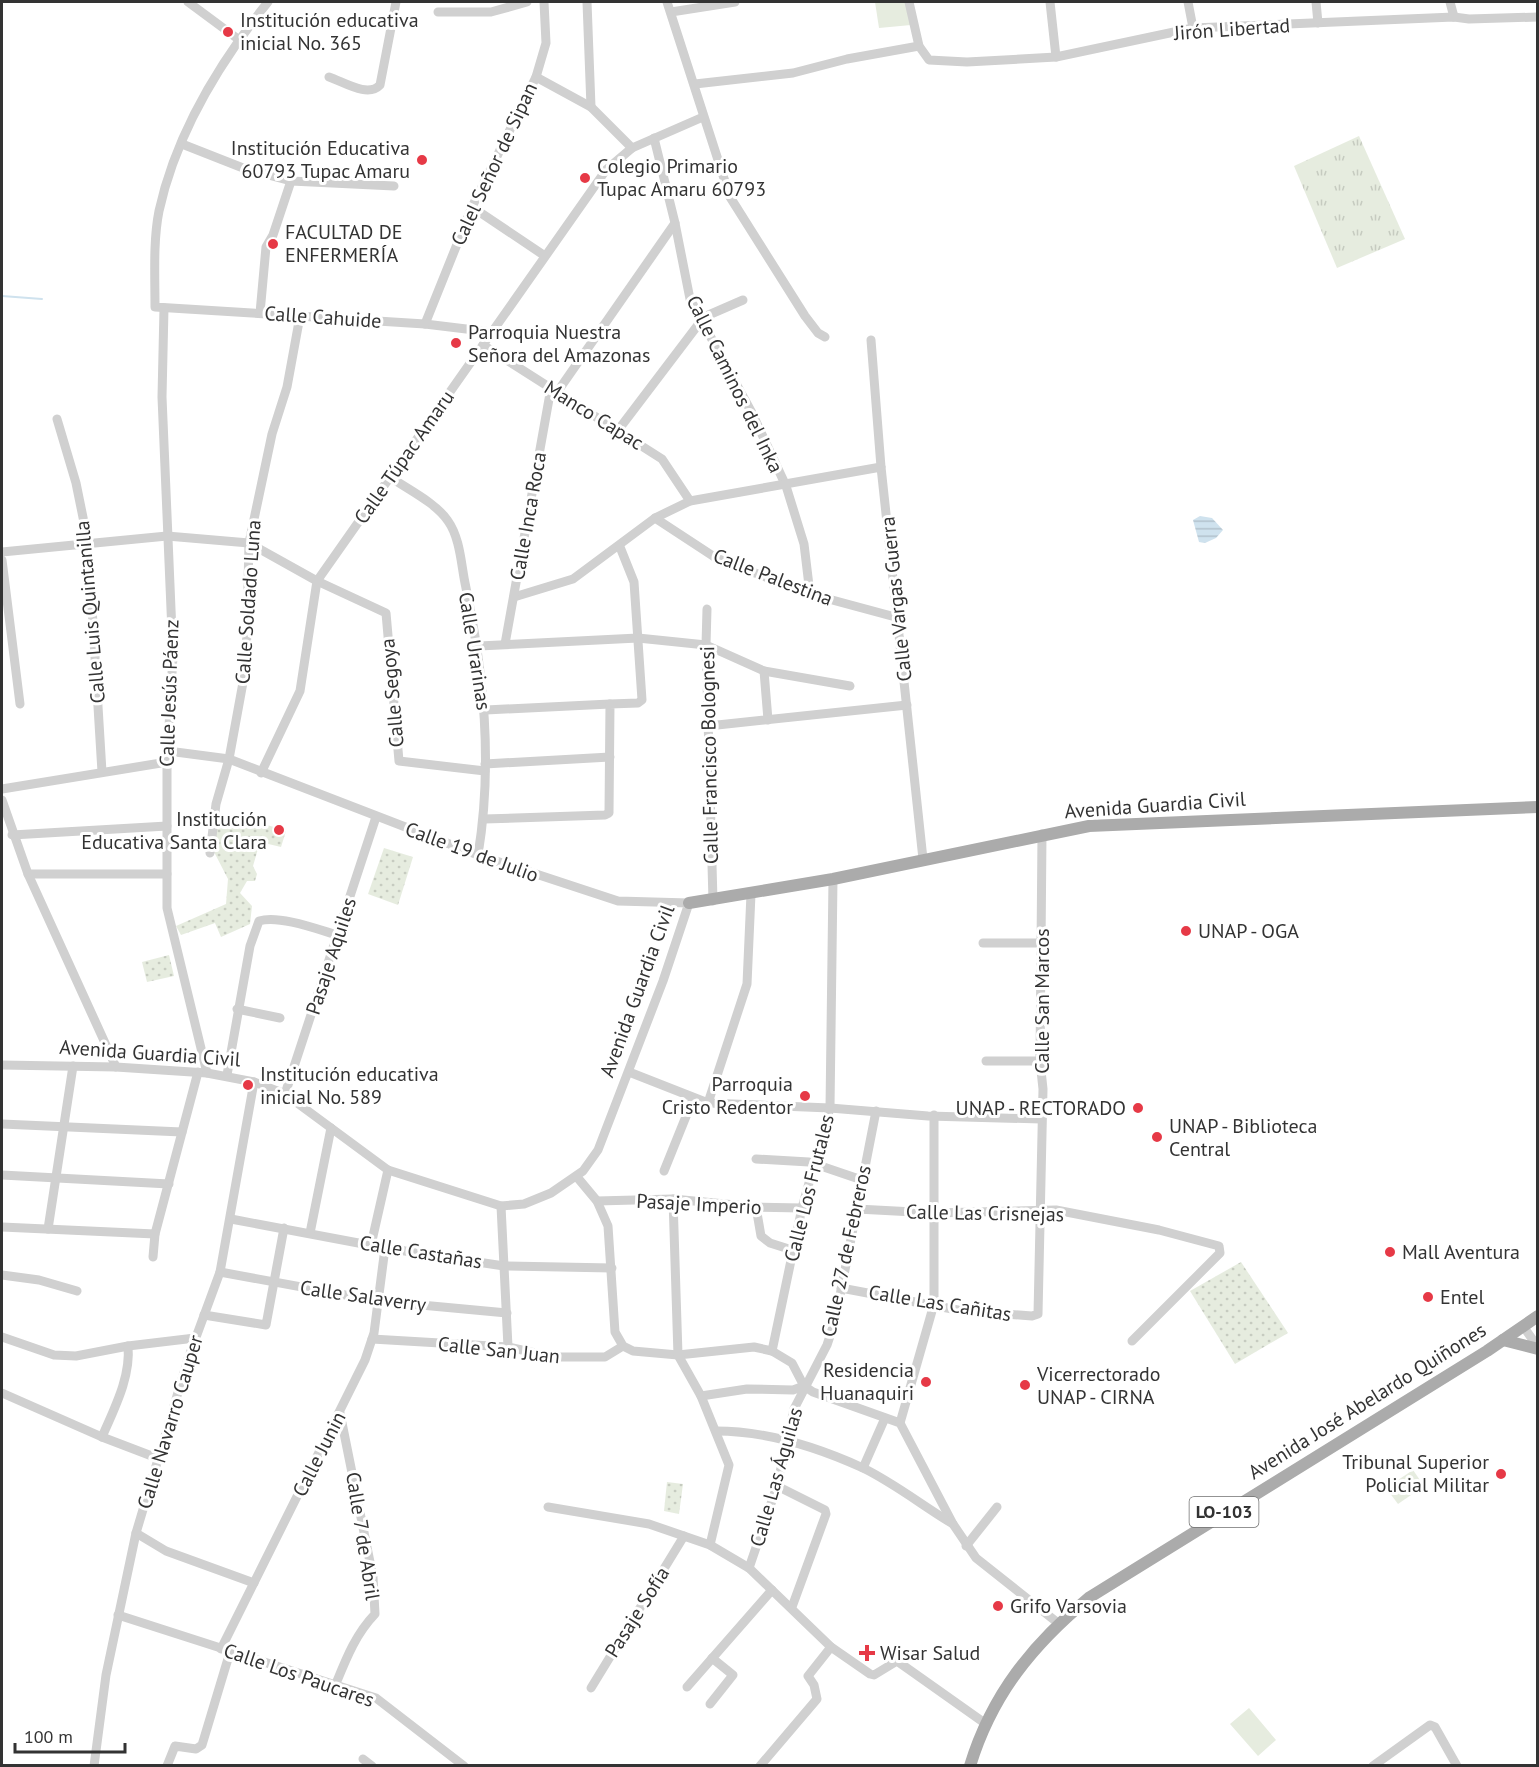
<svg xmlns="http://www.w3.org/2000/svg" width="1539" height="1767" font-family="'PT Sans',sans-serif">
<defs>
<pattern id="grass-tufts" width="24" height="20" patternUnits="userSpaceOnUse" patternTransform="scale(1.5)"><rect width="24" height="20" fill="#e6ecdf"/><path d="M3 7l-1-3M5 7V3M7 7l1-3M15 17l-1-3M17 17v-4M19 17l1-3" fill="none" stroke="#c6cbc0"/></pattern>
<pattern id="park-dots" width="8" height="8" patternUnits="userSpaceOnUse" patternTransform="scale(1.5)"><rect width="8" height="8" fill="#e6ecdf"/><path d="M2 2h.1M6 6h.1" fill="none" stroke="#c6cbc0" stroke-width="1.8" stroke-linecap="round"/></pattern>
<pattern id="water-rules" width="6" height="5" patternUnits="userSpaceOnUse" patternTransform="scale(1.5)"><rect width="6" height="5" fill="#cfe2ee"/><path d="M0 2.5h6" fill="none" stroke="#b2c2cd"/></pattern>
</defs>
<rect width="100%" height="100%" fill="#fff"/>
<path fill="url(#grass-tufts)" d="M1359 136 1405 239 1337 268 1294 166Z"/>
<g fill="url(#park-dots)">
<path d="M219 819 264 824 286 831 281 847 260 842 253 866 257 874 255 881H247L240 893 252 906 250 924 221 937 215 923 181 935 176 926 226 904 228 879 212 848Z"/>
<path d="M384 848 413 857 398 905 368 894Z"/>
<path d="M169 955 174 976 147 982 142 962Z"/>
<path d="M1241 1262 1288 1333 1235 1364 1190 1291Z"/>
<path d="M667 1482 683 1484 679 1514 664 1511Z"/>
</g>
<g fill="#e6ecdf">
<path d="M875 2H907L911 25 879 28Z"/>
<path d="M1413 1470 1424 1486 1398 1504 1386 1488Z"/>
<path d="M1249 1708 1276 1740 1258 1756 1230 1724Z"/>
</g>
<path fill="url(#water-rules)" d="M1200 516 1212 518 1223 530 1216 538 1205 543 1199 542 1193 520Z"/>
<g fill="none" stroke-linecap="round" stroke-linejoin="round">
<path stroke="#cfe2ee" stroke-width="2" d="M2 296 42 299"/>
<g stroke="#d0d0d0" stroke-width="9">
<path d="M188 2 238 39"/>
<path d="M268 2C219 63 176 133 159 211 153 241 155 276 155 307L425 324 491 332"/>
<path d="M587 2 591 107"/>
<path d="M667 2 730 197 805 316 818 333 825 337"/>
<path d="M909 2 919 46 929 60 967 62 1056 57 1193 28 1454 17 1469 19 1538 17"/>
<path d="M1050 2 1056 57"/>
<path d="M1188 2 1193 28"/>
<path d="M1316 2 1318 23"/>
<path d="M1450 2 1454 17"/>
<path d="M438 12H491L527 2"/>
<path d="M671 12 735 2"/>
<path d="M329 77C344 82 368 98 380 85L396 2"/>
<path d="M536 77 591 107 632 148"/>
<path d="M695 84 793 73 847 59 919 46"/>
<path d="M654 138 675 223 690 299 752 413 786 486 804 544 810 594"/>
<path d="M182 144 243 168 291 181 394 186"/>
<path d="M472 207 545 256"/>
<path d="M164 308 162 397 173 656 167 762V908L207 1073"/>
<path d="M260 313 266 247 273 235 291 181"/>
<path d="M425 324 472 207 536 77 546 43 544 2"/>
<path d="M871 340 881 467 923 859"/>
<path d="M483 345 662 459 690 501"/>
<path d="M558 391 675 223"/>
<path d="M57 419 76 483 88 542 102 772"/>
<path d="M619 429 704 317 743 300"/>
<path d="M390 477C409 490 436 503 448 521 460 538 461 563 465 583 484 673 493 764 478 855"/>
<path d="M655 518 716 558 810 594 899 618"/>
<path d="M2 552 167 536 249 543 317 581 386 613 399 761 485 771"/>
<path d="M2 560 20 704"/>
<path d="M514 597 573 579 655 518 690 501 881 467"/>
<path d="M707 609 706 645 713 901"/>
<path d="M505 644 551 388"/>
<path d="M479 646 638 638 706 645 764 671 850 686"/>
<path d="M764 671 768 720"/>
<path d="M486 710 610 704"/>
<path d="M708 726 907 705"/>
<path d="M485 764 610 757"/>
<path d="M261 773 300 691 317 581 606 170 632 148 703 117"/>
<path d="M2 789 167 762"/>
<path d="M2 800 28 874 116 1067"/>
<path d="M484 819 605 815 609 813 610 704 638 703 642 700 634 582 620 547"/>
<path d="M12 835 167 826"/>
<path d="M210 853 216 804 229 759 246 666 249 543 272 434 287 387 300 316"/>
<path d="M28 874H167"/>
<path d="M983 943H1042"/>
<path d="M237 1009 280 1018"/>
<path d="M986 1061H1040"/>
<path d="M2 1065 116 1067 207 1073 254 1082 285 1094 388 1170 501 1206 524 1204 551 1193 583 1171 598 1150 663 981 689 903 618 901 478 855 229 759 168 751"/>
<path d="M629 1072 708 1103 830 1108 928 1116 1041 1119"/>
<path d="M227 1075 250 946 259 921C279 915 317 929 337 935"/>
<path d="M285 1094 376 817"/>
<path d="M708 1103 747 984 751 894"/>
<path d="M2 1124 182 1132"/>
<path d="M756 1159 809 1162 862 1180"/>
<path d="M664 1171 693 1099"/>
<path d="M2 1175 169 1184"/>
<path d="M577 1177 597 1201 608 1226 615 1332 623 1346 633 1351 678 1355 754 1347 772 1351 792 1363 804 1386 813 1392 900 1423 953 1524 976 1558 1058 1623"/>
<path d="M673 1199 678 1355 701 1396 729 1465 710 1545"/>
<path d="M597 1201 673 1199 756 1207 802 1208"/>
<path d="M501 1206 508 1347"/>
<path d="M756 1207 761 1236 770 1243 792 1250"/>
<path d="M857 1209 933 1213 1056 1210 1159 1230 1219 1246 1220 1253 1132 1341"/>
<path d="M231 1219 385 1248 504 1266 612 1268"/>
<path d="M2 1227 155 1234"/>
<path d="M48 1229 73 1066"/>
<path d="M310 1233 331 1128"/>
<path d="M371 1245 388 1170"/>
<path d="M153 1257 155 1234 198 1072"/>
<path d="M220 1272 378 1301 507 1313"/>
<path d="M2 1275 39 1280 77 1291"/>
<path d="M841 1288 963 1311 1032 1316 1038 1314 1043 1089 1040 1061 1042 834"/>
<path d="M204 1315 266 1325 284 1228"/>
<path d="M1523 1326 1538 1347"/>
<path d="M2 1337 54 1355 76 1356 128 1346 195 1338"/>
<path d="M372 1339 508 1347 553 1357H605L623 1346"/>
<path d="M772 1351 802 1208 830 1108 833 879"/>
<path d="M2 1393 102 1437 157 1458"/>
<path d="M701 1396 747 1389 793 1390 804 1386"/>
<path d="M900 1423 934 1304V1115"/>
<path d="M716 1431C766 1431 817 1447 863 1468 894 1483 923 1506 953 1524"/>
<path d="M102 1437C114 1409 131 1377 128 1346"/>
<path d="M863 1468 885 1418"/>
<path d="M777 1486 825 1510 826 1514 792 1607"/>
<path d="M548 1507 649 1524 710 1545 749 1568 831 1647 870 1674 874 1675 897 1661 986 1724"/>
<path d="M136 1533 166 1551 254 1583"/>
<path d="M966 1546 997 1507"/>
<path d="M749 1568 777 1486 794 1409 827 1345 835 1321 876 1111"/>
<path d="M118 1615 376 1698 464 1766"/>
<path d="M221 1649 365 1360 374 1333 385 1248"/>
<path d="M335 1686C346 1659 355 1635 375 1614L373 1577 340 1413"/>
<path d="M687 1687 772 1590"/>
<path d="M591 1688 684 1536"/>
<path d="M710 1704 733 1675 712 1658"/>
<path d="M363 1759 372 1766"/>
<path d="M94 1766 106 1675 136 1533 188 1359 220 1272 254 1082"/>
<path d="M167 1766 175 1746 196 1749 202 1745 230 1652"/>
<path d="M760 1766 817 1699 814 1685 808 1676 831 1647"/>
<path d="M1373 1766 1430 1725 1435 1727 1457 1766"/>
</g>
<g stroke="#ababab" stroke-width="12">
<path d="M689 903 833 879 1089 826 1538 807"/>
<path d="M1503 1340 1538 1349"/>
<path d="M970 1766C992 1694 1033 1644 1090 1597L1487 1351 1538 1316"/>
</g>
</g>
<g fill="#e63946" stroke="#fff" stroke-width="2">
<circle cx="228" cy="32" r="6"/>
<circle cx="422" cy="160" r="6"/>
<circle cx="585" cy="178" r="6"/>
<circle cx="273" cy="244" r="6"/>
<circle cx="456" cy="343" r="6"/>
<circle cx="279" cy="830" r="6"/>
<circle cx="1186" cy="931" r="6"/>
<circle cx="248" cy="1085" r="6"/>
<circle cx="805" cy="1096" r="6"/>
<circle cx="1138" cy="1108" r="6"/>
<circle cx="1157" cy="1137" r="6"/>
<circle cx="1390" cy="1252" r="6"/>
<circle cx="1428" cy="1297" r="6"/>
<circle cx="926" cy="1382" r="6"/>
<circle cx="1025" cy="1385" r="6"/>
<circle cx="1501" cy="1474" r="6"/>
<circle cx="998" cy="1606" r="6"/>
<path d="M864 1644h6v6h6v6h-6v6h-6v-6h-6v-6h6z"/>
</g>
<g text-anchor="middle" stroke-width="6" stroke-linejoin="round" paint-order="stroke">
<rect fill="#fff" stroke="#707070" stroke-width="1.5" x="1189.5" y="1497" width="69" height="30" rx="4.5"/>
<g font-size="18" font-weight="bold" fill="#333">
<text x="1224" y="1518">LO-103</text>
</g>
<g font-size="20" fill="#333" stroke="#fff" text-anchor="start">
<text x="240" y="27">Institución educativa<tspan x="240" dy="23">inicial No. 365</tspan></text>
<text x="410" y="155" text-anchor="end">Institución Educativa<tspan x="410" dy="23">60793 Tupac Amaru</tspan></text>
<text x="597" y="173">Colegio Primario<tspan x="597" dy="23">Tupac Amaru 60793</tspan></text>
<text x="285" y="239">FACULTAD DE<tspan x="285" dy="23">ENFERMERÍA</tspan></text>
<text x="468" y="339">Parroquia Nuestra<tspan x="468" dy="23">Señora del Amazonas</tspan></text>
<text x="267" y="826" text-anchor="end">Institución<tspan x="267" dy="23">Educativa Santa Clara</tspan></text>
<text x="1198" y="938">UNAP - OGA</text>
<text x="260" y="1081">Institución educativa<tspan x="260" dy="23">inicial No. 589</tspan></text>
<text x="793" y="1091" text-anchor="end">Parroquia<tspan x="793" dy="23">Cristo Redentor</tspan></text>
<text x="1126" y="1115" text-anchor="end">UNAP - RECTORADO</text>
<text x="1169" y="1133">UNAP - Biblioteca<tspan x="1169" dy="23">Central</tspan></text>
<text x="1402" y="1259">Mall Aventura</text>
<text x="1440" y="1304">Entel</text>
<text x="914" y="1377" text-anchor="end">Residencia<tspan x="914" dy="23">Huanaquiri</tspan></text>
<text x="1037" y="1381">Vicerrectorado<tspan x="1037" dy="23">UNAP - CIRNA</tspan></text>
<text x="1489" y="1469" text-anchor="end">Tribunal Superior<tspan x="1489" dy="23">Policial Militar</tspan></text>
<text x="1010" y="1613">Grifo Varsovia</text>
<text x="880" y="1660">Wisar Salud</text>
</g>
<g font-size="20" fill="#333" stroke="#fff">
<text transform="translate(1232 29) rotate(-4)" y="7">Jirón Libertad</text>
<text transform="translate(494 164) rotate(-65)" y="7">Calel Señor de Sipan</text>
<text transform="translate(323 317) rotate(4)" y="7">Calle Cahuide</text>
<text transform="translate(735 384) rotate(64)" y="7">Calle Caminos del Inka</text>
<text transform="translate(594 415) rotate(32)" y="7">Manco Capac</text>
<text transform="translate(404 457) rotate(-55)" y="7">Calle Túpac Amaru</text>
<text transform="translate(528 516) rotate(-80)" y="7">Calle Inca Roca</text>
<text transform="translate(773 577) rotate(21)" y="7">Calle Palestina</text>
<text transform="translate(896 599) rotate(-96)" y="7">Calle Vargas Guerra</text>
<text transform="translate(248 602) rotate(-86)" y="7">Calle Soldado Luna</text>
<text transform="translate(90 612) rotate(-95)" y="7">Calle Luis Quintanilla</text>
<text transform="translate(475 651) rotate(81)" y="7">Calle Urarinas</text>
<text transform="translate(169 693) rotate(-88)" y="7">Calle Jesús Páenz</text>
<text transform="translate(392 693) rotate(-95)" y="7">Calle Segoya</text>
<text transform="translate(709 755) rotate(-91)" y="7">Calle Francisco Bolognesi</text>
<text transform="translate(1155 805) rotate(-4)" y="7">Avenida Guardia Civil</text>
<text transform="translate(472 852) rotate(20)" y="7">Calle 19 de Julio</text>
<text transform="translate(331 956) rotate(-72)" y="7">Pasaje Aquiles</text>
<text transform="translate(637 991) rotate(-70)" y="7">Avenida Guardia Civil</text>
<text transform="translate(1042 1001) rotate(-90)" y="7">Calle San Marcos</text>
<text transform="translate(150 1053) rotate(4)" y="7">Avenida Guardia Civil</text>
<text transform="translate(809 1188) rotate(-76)" y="7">Calle Los Frutales</text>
<text transform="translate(699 1204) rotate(3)" y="7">Pasaje Imperio</text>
<text transform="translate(985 1213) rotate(1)" y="7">Calle Las Crisnejas</text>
<text transform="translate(846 1251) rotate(-78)" y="7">Calle 27 de Febreros</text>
<text transform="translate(421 1252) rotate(9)" y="7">Calle Castañas</text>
<text transform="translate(363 1296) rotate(8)" y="7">Calle Salaverry</text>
<text transform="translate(940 1303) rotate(9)" y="7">Calle Las Cañitas</text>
<text transform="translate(499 1350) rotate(6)" y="7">Calle San Juan</text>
<text transform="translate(1367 1401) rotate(-32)" y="7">Avenida José Abelardo Quiñones</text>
<text transform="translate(170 1422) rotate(-73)" y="7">Calle Navarro Cauper</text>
<text transform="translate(319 1454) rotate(-63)" y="7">Calle Junin</text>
<text transform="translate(776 1477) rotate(-74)" y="7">Calle Las Águilas</text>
<text transform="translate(363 1536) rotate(81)" y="7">Calle 7 de Abril</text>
<text transform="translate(637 1612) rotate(-58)" y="7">Pasaje Sofía</text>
<text transform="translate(299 1675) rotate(19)" y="7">Calle Los Paucares</text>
</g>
</g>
<rect width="1539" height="1767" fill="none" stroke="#333333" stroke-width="6"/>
<path d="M15 1743v9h110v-9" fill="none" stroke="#333333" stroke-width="3"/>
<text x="24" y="1743" font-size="18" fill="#333333" stroke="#ffffff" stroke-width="4.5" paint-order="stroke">100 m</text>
</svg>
